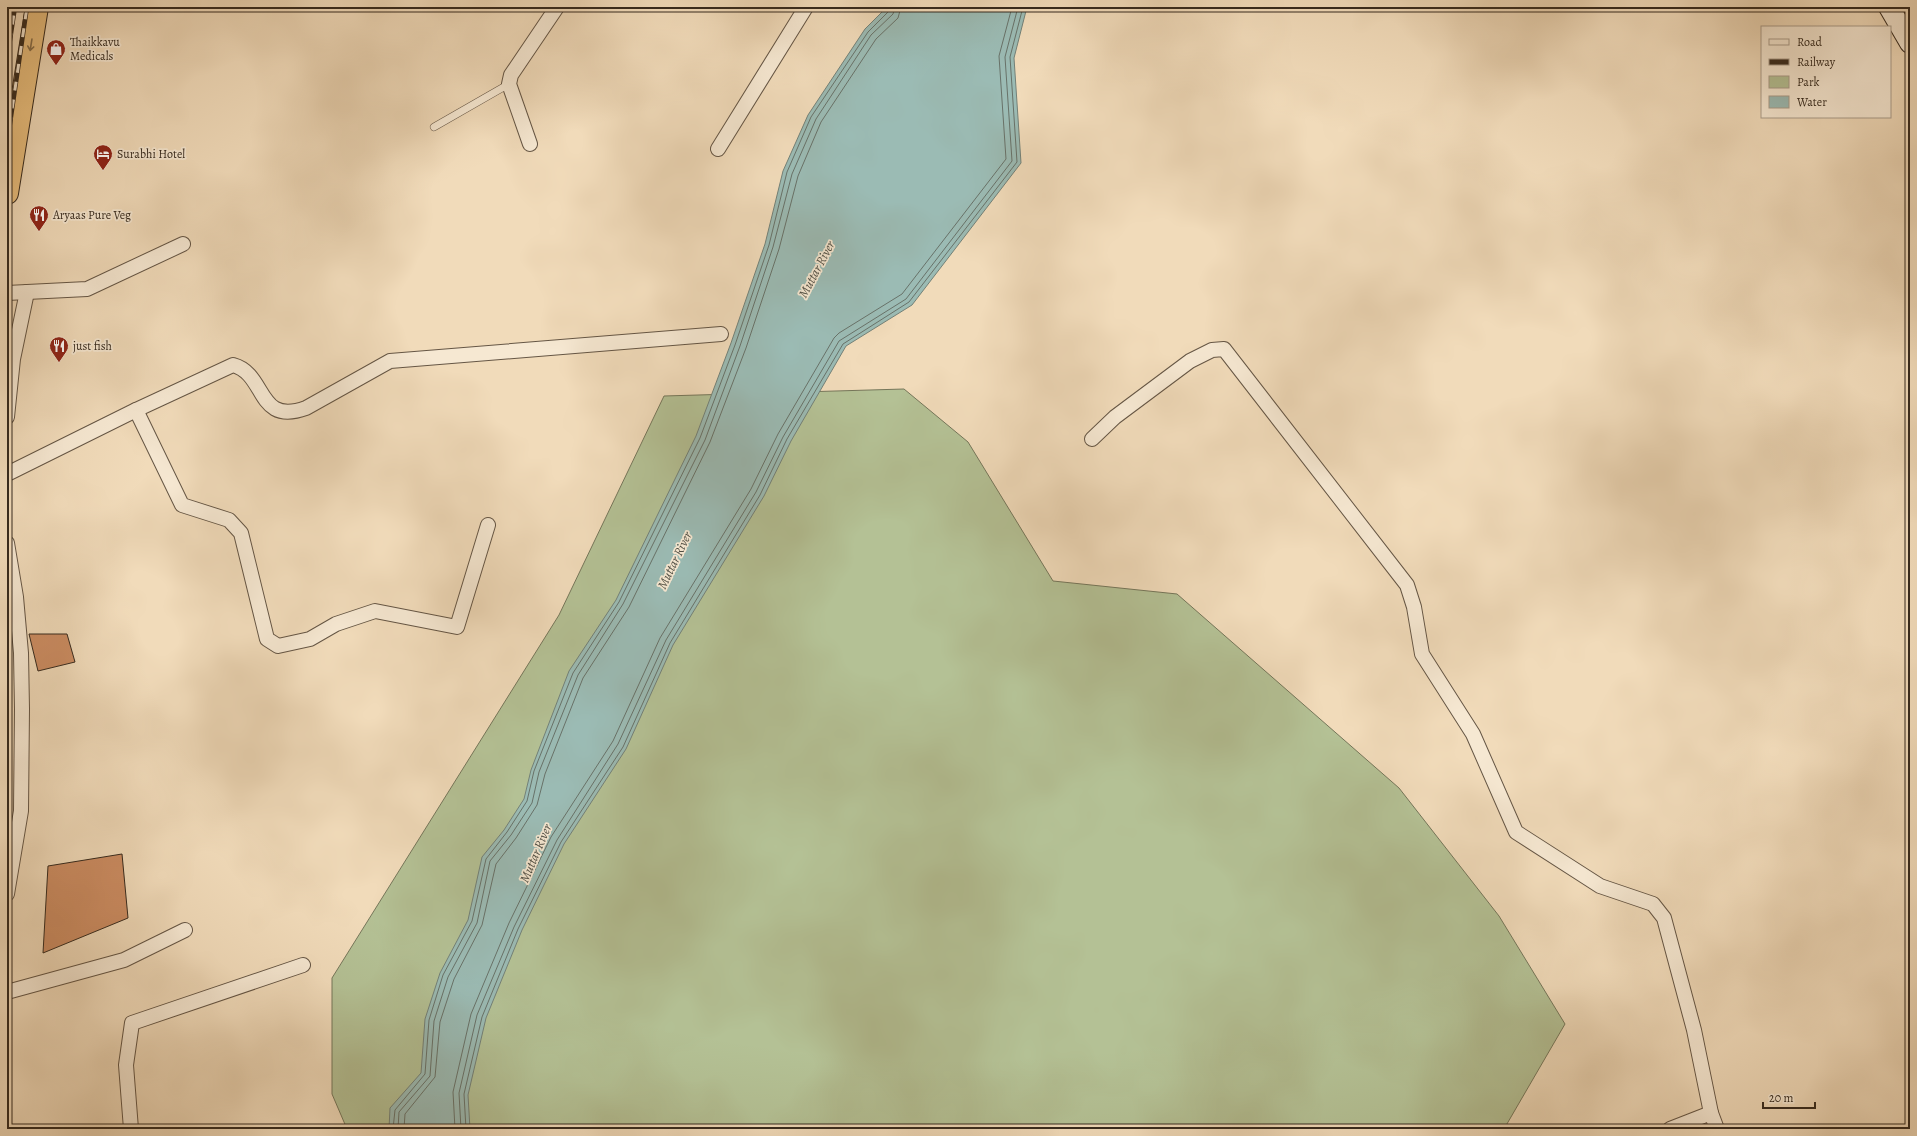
<svg xmlns="http://www.w3.org/2000/svg" width="1917" height="1136" font-family="Alegreya,serif">
<rect width="100%" height="100%" fill="#f1dbba"/>
<filter id="stains"><feTurbulence type="fractalNoise" baseFrequency=".005" numOctaves="4"/><feColorMatrix values="0 0 0 0 .2 0 0 0 0 .09 0 0 0 0 .02 0 0 0 .5 -.17"/></filter>
<radialGradient id="worn" r=".72"><stop offset=".6" stop-color="#630" stop-opacity="0"/><stop offset="1" stop-color="#630" stop-opacity=".3"/></radialGradient>
<path fill="#b4c195" stroke="#75765a" d="M904 389 968 442 1053 581 1177 594 1399 788 1499 916 1565 1024 1504 1129H347L332 1094V978L559 615 664 396Z"/>
<path fill="#9bbbb4" stroke="#738178" d="M887 7H1027L1014 58 1021 163 912 305 846 346 791 441 764 496 673 645 626 749 564 844 522 930 486 1018 468 1095 470 1129H389L390 1108 421 1073 425 1019 440 973 468 920 482 857 504 830 524 799 531 770 569 671 616 600 696 436 731 343 765 244 783 171 808 115 865 29Z"/>
<g fill="none" stroke-linecap="round" stroke-linejoin="round">
<g stroke="#687269" stroke-width="1">
<path d="M393 1129 395 1110 425 1074 429 1020 443 975 472 921 486 859 507 832 527 801 534 771 573 673 619 602 700 438 735 345 769 245 787 172 811 117 868 32 889 11 890 7"/>
<path d="M398 1129 399 1112 430 1076 434 1021 448 977 477 923 490 861 511 835 532 803 539 772 578 675 623 604 705 440 740 346 773 247 792 174 816 119 871 35 893 14 895 7"/>
<path d="M404 1129 405 1114 435 1077 440 1022 454 979 482 925 496 864 516 838 537 805 545 774 583 678 629 607 710 442 746 348 779 249 798 176 821 122 876 39 898 18 901 7"/>
<path d="M455 1129 453 1092 471 1014 509 923 551 837 613 741 660 638 751 489 778 434 834 338 839 333 902 294 1006 159 999 56 1012 7"/>
<path d="M461 1129 459 1093 477 1015 514 927 557 840 618 744 666 640 756 492 783 437 839 341 906 299 1012 161 1005 57 1018 7"/>
<path d="M466 1129 464 1094 482 1017 518 929 561 842 623 747 670 643 760 495 787 439 843 344 909 302 1017 162 1010 57 1023 7"/>
</g>
</g>
<g fill="#cc8d63" stroke="#362a1e">
<path d="M29 634H67L75 662 38 671Z"/>
<path d="M122 854 128 918 43 953 48 866Z"/>
</g>
<g fill="none" stroke-linecap="round" stroke-linejoin="round">
<g stroke="#655645" stroke-width="8">
<path id="service" d="M434 127 509 84"/>
</g>
<g stroke="#655645" stroke-width="16">
<g id="minor">
<path d="M530 144 509 84 511 75 557 7"/>
<path d="M718 149 806 7"/>
<path d="M7 293 87 289 183 244"/>
<path d="M136 410 182 505 229 520 241 533 267 639 278 646 310 639 336 624 375 611 457 627 488 525"/>
<path d="M7 417 13 359 27 292"/>
<path d="M1092 439 1115 417 1190 361 1212 350 1224 349 1407 585 1414 607 1422 654 1473 734 1516 832 1600 886 1653 904 1664 918 1694 1030 1711 1113 1717 1129"/>
<path d="M7 474 136 410 233 365C267 374 256 426 306 408L390 361 721 334"/>
<path d="M7 543 16 597 21 653 22 709 21 811 7 894"/>
<path d="M7 992 124 960 185 930"/>
<path d="M131 1129 126 1065 132 1023 303 965"/>
<path d="M1670 1129 1711 1113"/>
</g>
</g>
<g stroke="#362a1e" stroke-width="22">
<path id="secondary" d="M1889 7 1910 43"/>
</g>
<g stroke="#362a1e" stroke-width="24">
<path id="trunk" d="M7 193 37 7"/>
</g>
<use href="#service" stroke="#f6e8d2" stroke-width="7"/>
<use href="#minor" stroke="#f6e8d2" stroke-width="14"/>
<use href="#secondary" stroke="#f6e8d2" stroke-width="20"/>
<use href="#trunk" stroke="#e8be7d" stroke-width="22"/>
<g stroke="#362a1e" stroke-width="4.5">
<g id="rail">
<path d="M7 60 15 7"/>
<path d="M7 144 27 7"/>
</g>
</g>
<use href="#rail" stroke="#f6e8d2" stroke-width="3" stroke-dasharray="9" stroke-linecap="butt"/>
</g>
<defs><path id="oneway-shaft" d="M-6 0H5M1.5-3L5.5 0L1.5 3" fill="none" stroke-width="1.6" stroke-linecap="round" stroke-linejoin="round"/></defs>
<use stroke="#866d49" href="#oneway-shaft" transform="translate(31 45) rotate(99)"/>
<defs>
<g id="shop-pin" transform="scale(1)"><path d="M0 17L-7.5 6A9.5 9.5 0 1 1 7.5 6Z" fill="#8f2418" stroke="#f6e8d2"/><path d="M-5-2.5h2.3a2.7 3.5 0 0 1 5.4 0H5L5.5 6h-11ZM-1.5-2.5h3a1.5 2.3 0 0 0-3 0Z" fill="#fff"/></g>
<g id="hotel-pin" transform="scale(1)"><path d="M0 17L-7.5 6A9.5 9.5 0 1 1 7.5 6Z" fill="#8f2418" stroke="#f6e8d2"/><path d="M-6-4.5h1.5V1H6V5H4.5V3h-9V5H-6ZM-4 0a1.8 1.8 0 1 1 3.6 0ZM.5 0V-2.5h3Q6-2.5 6 0Z" fill="#fff"/></g>
<g id="restaurant-pin" transform="scale(1)"><path d="M0 17L-7.5 6A9.5 9.5 0 1 1 7.5 6Z" fill="#8f2418" stroke="#f6e8d2"/><path d="M-5-6h1v4h1v-4h1v4h1v-4h1v5L-1.5 .5V6h-2V.5L-5-1ZM5-6V6H3V1.5H1.5Q1.5-4 5-6Z" fill="#fff"/></g>
</defs>
<g fill-rule="evenodd">
<use href="#shop-pin" x="56" y="49"/>
<use href="#hotel-pin" x="103" y="154"/>
<use href="#restaurant-pin" x="39" y="215"/>
<use href="#restaurant-pin" x="59" y="346"/>
</g>
<g text-anchor="middle" stroke-width="3.5" stroke-linejoin="round" paint-order="stroke">
<g font-size="12" fill="#362a1e" stroke="#f6e8d2" text-anchor="start">
<text x="70" y="46">Thaikkavu<tspan x="70" dy="14">Medicals</tspan></text>
<text x="117" y="158">Surabhi Hotel</text>
<text x="53" y="219">Aryaas Pure Veg</text>
<text x="73" y="350">just fish</text>
</g>
<g font-size="13" font-style="italic" fill="#4f4e44" stroke="#f6e8d2">
<text transform="translate(816 269) rotate(-62)" y="5">Muttar River</text>
<text transform="translate(674 560) rotate(-64)" y="5">Muttar River</text>
<text transform="translate(535 853) rotate(-67)" y="5">Muttar River</text>
</g>
</g>
<rect width="1917" height="1136" fill="none" stroke="#f1dbba" stroke-width="24"/>
<rect x="8" y="8" width="1901" height="1120" fill="none" stroke="#362a1e" stroke-width="2"/>
<rect x="12" y="12" width="1893" height="1112" fill="none" stroke="#362a1e"/>
<rect x="1761" y="26" width="130" height="92" fill="#f6e8d2" stroke="#a99c8a"/>
<rect x="1769" y="39" width="20" height="6" fill="#f6e8d2" stroke="#a99c8a"/>
<text x="1797" y="46" font-size="12" fill="#362a1e">Road</text>
<rect x="1769" y="59" width="20" height="6" fill="#362a1e" stroke="#a99c8a"/>
<text x="1797" y="66" font-size="12" fill="#362a1e">Railway</text>
<rect x="1769" y="76" width="20" height="12" fill="#b4c195" stroke="#a99c8a"/>
<text x="1797" y="86" font-size="12" fill="#362a1e">Park</text>
<rect x="1769" y="96" width="20" height="12" fill="#9bbbb4" stroke="#a99c8a"/>
<text x="1797" y="106" font-size="12" fill="#362a1e">Water</text>
<path d="M1763 1102v6h52v-6" fill="none" stroke="#362a1e" stroke-width="2"/>
<text x="1769" y="1102" font-size="12" fill="#362a1e" stroke="#f6e8d2" stroke-width="3" paint-order="stroke">20 m</text>
<rect width="100%" height="100%" filter="url(#stains)"/>
<rect width="100%" height="100%" fill="url(#worn)"/>
</svg>
